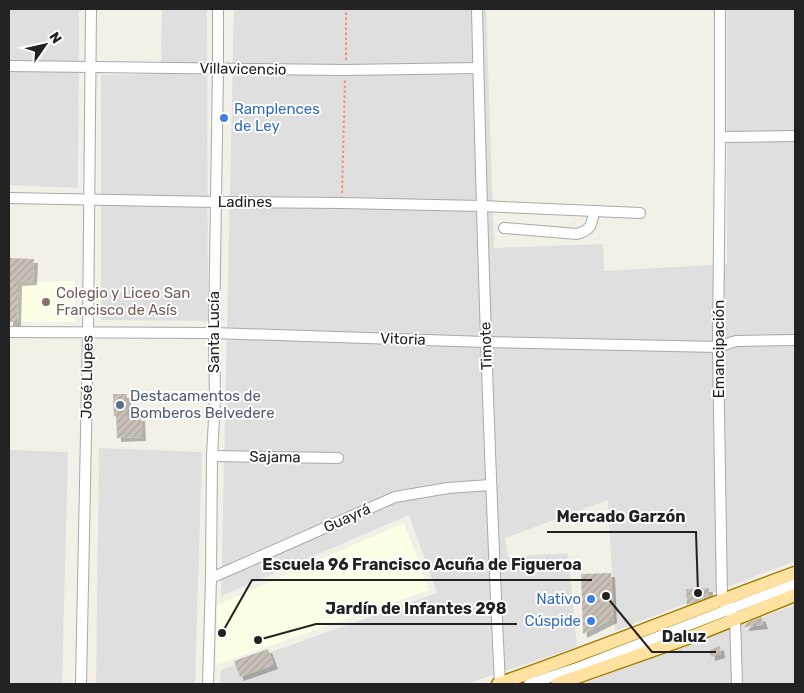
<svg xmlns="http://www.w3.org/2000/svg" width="804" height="693" font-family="Rubik,sans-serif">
<defs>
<pattern id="building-hatch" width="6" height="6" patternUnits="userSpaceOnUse" patternTransform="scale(1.25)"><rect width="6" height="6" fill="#c8c0b7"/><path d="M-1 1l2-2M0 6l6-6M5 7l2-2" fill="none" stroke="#aca59d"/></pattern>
<filter id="shadow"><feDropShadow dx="4" dy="4" stdDeviation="0" flood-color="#0004"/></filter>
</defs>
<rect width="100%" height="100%" fill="#f3f0e8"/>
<g fill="#e0dfdf">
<path d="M9 9H79L78 188 9 185Z"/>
<path d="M162 9H207L208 321 101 320V75L161 74Z"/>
<path d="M234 9H486L494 248 603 244 604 271 727 264V9H795V561L615 631 608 500 505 538 508 557 568 553 577 647 466 684H220L221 670 437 593 409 515 221 596Z"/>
<path d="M99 448 202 452 195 684H96Z"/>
<path d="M9 450 68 452 62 684H9Z"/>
<path d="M795 605V684H582Z"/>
</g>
<g fill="#fcffe5">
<path d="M75 281V322H17L18 282Z"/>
<path d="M404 523 429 590 216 665 217 605Z"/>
</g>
<g fill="url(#building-hatch)" filter="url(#shadow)">
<path d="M9 258 34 259 33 281 18 282 17 322H9Z"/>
<path d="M113 394H127V417H141L142 437 117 438 116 416H114Z"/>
<path d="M611 573 613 619 583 634 581 574Z"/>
<path d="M709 588V596L687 605 686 589Z"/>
<path d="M761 617 764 625 744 627 747 623Z"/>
<path d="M720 646 721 654 711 657 710 650Z"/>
<path d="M268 649 274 665 240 677 234 661Z"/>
</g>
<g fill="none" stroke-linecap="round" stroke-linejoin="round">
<g stroke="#a9a9a9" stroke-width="12">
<g id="minor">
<path d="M477 9C482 234 489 459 500 684"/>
<path d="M720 9V137L718 347 722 600 735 618 737 684"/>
<path d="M9 66 345 70 478 68"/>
<path d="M720 137 795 136"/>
<path d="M9 198 216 202 341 203 481 206 640 213"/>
<path d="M504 228 577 234C591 230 592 225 594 211"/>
<path d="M9 332 214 333 486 342 718 347 736 341 795 340"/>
<path d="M212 456 338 458"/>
<path d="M211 578 395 497 448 488 490 485"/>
<path d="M81 684 88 333 91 9"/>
<path d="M208 684 211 578 212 456 215 400 214 333 218 68V9"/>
<path d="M529 684 580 667 795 584"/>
</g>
</g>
<g stroke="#a07d00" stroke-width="15">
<g id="major">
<path d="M498 684C598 649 696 609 795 573"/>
<path d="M557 684 693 636 795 595"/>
</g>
</g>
<g stroke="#ff8c6d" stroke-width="2" stroke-dasharray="2.5 2.5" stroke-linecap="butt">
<path d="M346 60V9"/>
<path d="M342 193 345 80"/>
</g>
<use href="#minor" stroke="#fff" stroke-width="10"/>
<use href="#major" stroke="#ffe1a1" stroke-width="12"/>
</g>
<g fill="#3f7fe0" stroke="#fff" stroke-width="2">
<circle cx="224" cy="118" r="5"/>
<circle cx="591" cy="599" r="5"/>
<circle cx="591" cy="621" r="5"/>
</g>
<circle fill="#8d6e63" stroke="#fff" stroke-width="2" cx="46" cy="302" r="5"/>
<circle fill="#5c6f8a" stroke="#fff" stroke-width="2" cx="120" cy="405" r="5"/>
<g text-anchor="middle" stroke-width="4" stroke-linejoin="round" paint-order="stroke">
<g font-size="15" fill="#222" stroke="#fff">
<text transform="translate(243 69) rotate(1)" y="5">Villavicencio</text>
<text x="245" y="207">Ladines</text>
<text transform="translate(214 332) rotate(-90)" y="5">Santa Lucía</text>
<text transform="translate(403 339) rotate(2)" y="5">Vitoria</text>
<text transform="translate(486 346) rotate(-92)" y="5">Timote</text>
<text transform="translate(719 349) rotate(-90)" y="5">Emancipación</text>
<text transform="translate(87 377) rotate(-89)" y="5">José Llupes</text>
<text transform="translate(275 457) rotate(1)" y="5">Sajama</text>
<text transform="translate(347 518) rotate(-24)" y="5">Guayrá</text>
</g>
<g font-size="15" fill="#366cbe" stroke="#fff" text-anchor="end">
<text x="234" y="114" text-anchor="start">Ramplences<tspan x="234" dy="17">de Ley</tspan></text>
<text x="581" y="604">Nativo</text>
<text x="581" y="626">Cúspide</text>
</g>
<g font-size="15" fill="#785e54" stroke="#fff" text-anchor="start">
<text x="56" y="298">Colegio y Liceo San<tspan x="56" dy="17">Francisco de Asís</tspan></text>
</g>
<g font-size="15" fill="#4e5e75" stroke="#fff" text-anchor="start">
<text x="130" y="401">Destacamentos de<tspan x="130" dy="17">Bomberos Belvedere</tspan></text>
</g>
</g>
<path fill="none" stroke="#222" stroke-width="2" d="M698 593L696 532H547M222 633L252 580H592M258 640L316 624H517M606 596L652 652H716"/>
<g fill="#222" stroke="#fff" stroke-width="2">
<circle cx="698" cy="593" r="5"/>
<circle cx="222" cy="633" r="5"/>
<circle cx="258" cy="640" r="5"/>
<circle cx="606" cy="596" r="5"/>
</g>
<g font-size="16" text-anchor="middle" font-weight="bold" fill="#222" stroke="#fff" stroke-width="4" stroke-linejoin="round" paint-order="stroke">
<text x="621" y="522">Mercado Garzón</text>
<text x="422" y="570">Escuela 96 Francisco Acuña de Figueroa</text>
<text x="416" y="614">Jardín de Infantes 298</text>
<text x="684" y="642">Daluz</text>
</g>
<rect width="804" height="693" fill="none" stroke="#222222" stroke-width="20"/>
<g transform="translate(45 45) rotate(56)" stroke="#ffffff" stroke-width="4" paint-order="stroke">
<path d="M0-4L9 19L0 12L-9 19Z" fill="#222222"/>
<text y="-8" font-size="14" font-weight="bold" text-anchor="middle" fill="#222222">N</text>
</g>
</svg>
